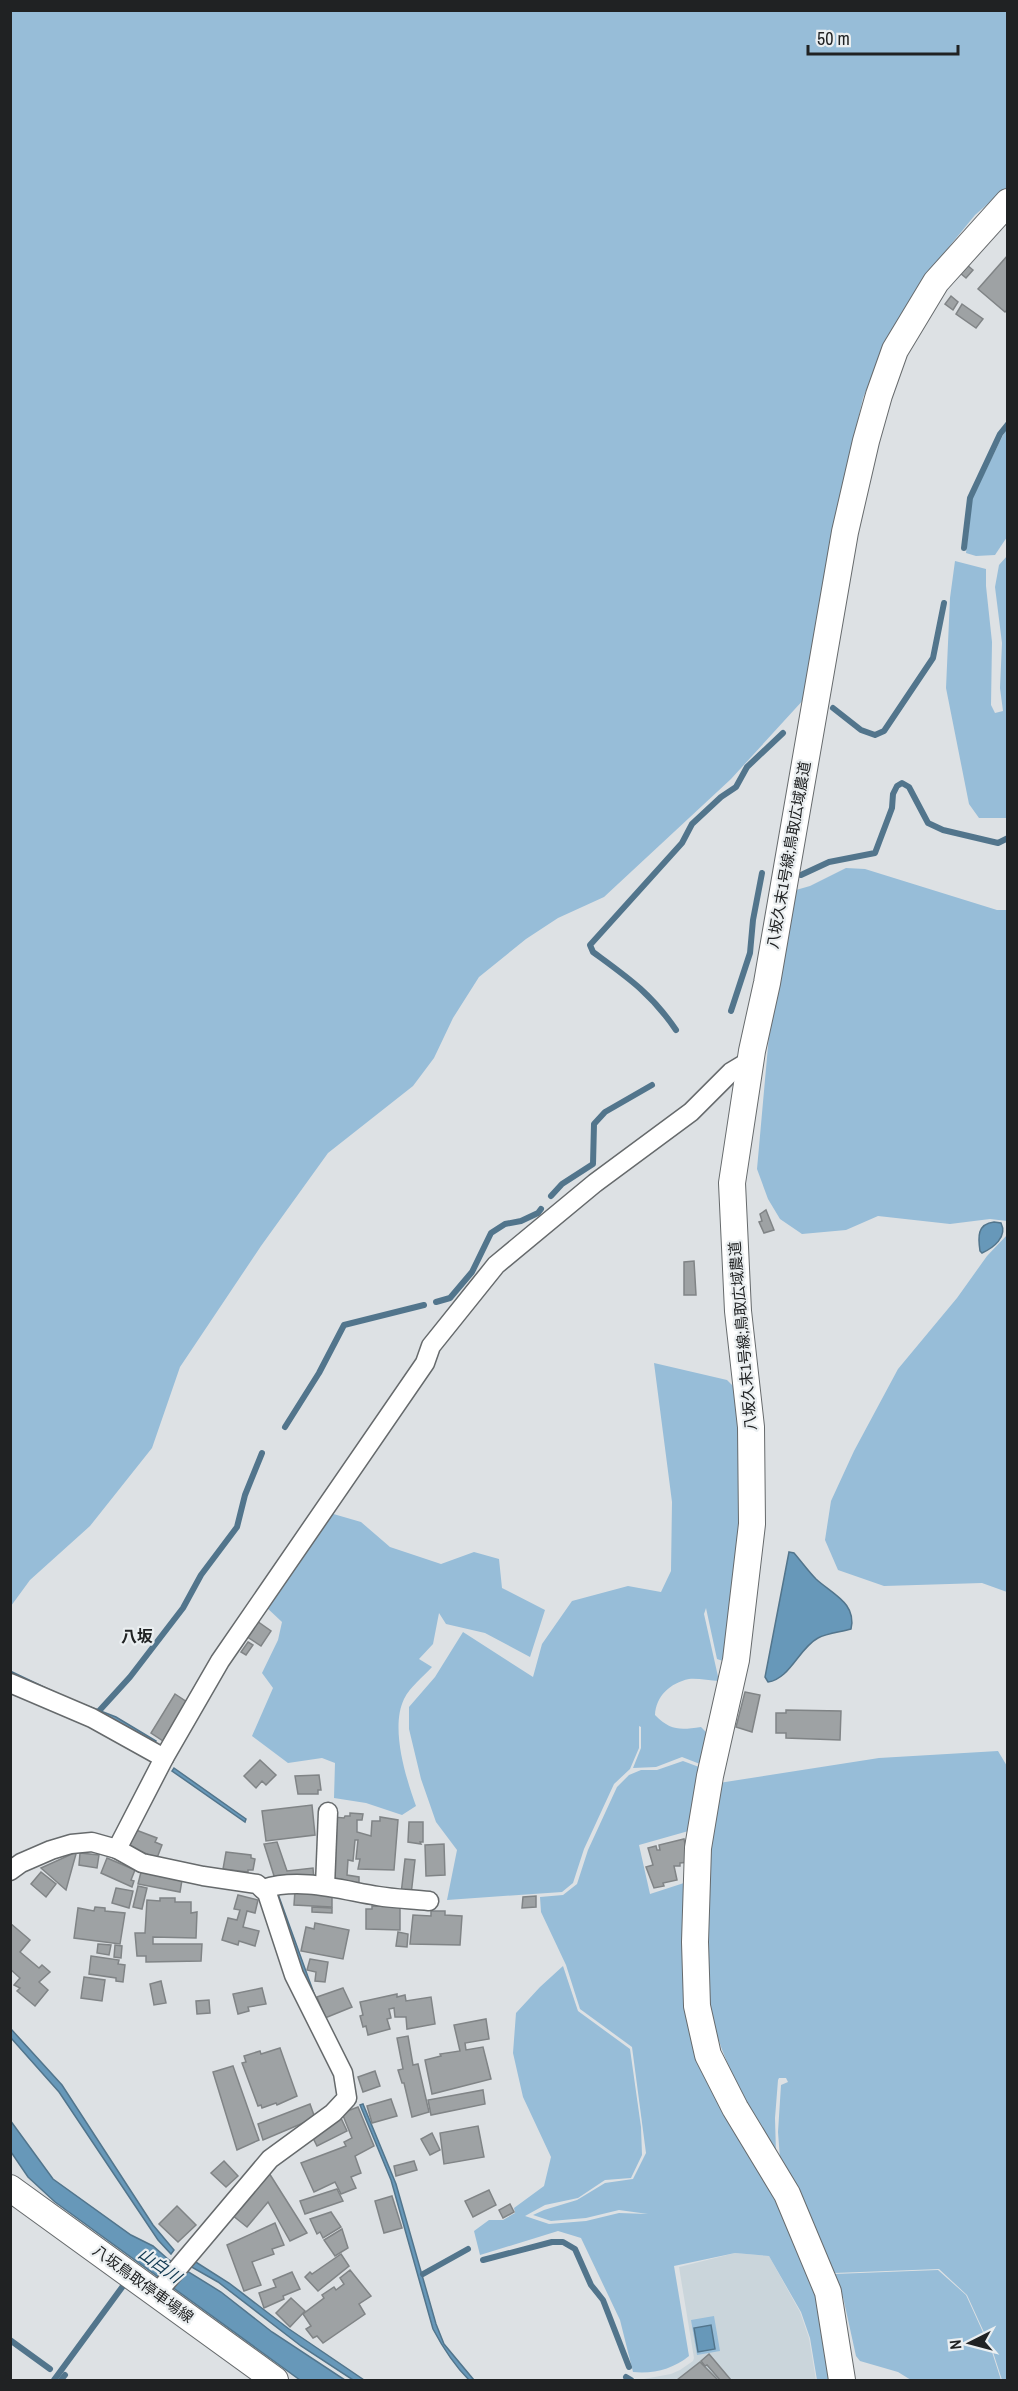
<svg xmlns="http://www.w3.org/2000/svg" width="1018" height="2391" font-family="'Archivo Narrow','Noto Sans JP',sans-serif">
<rect width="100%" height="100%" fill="#dde1e4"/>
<path fill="#cad5db" d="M735 2253 769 2256 800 2312 809 2338 816 2380H645L644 2379 671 2374 680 2370 693 2361 694 2358 679 2267Z"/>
<g fill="#97bdd8">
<path d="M11 11H1007V187L975 215 930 270 888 338 863 398 849 458 805 698 731 779 604 897 558 918 526 939 479 977 453 1018 434 1058 413 1086 328 1153 261 1246 180 1367 152 1448 90 1526 30 1580 11 1606Z"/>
<path d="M1007 429V537L995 555 976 556 966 553 972 499 1002 437Z"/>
<path d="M1007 556 1008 818H979L969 804 946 688 950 598 955 561 986 569V586L992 642 991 705 995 713 1003 711 1000 688 1002 643 995 587 999 565Z"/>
<path d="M846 868 865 869 997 910H1007V1221L990 1219 950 1224 878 1216 846 1230 802 1234 780 1219 768 1199 757 1169 772 1002 796 890 810 886Z"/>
<path d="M1007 1235V1592L982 1583 884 1586 838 1570 825 1540 831 1501 854 1451 898 1369 957 1298 987 1256Z"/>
<path d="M654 1363 727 1380 735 1388 741 1443 743 1537 723 1661 717 1659 706 1608 704 1614 719 1681C710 1681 698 1678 689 1679 670 1683 656 1696 655 1715 671 1731 680 1730 701 1727L706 1732 700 1764 682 1757 656 1767 633 1768 641 1748V1727L639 1726V1748L630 1769 614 1784 584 1849 573 1883 562 1892 447 1900 457 1850 436 1822 421 1779 409 1729V1707L435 1677 463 1632 533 1677 542 1644 572 1601 628 1586 661 1592 671 1571 672 1502Z"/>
<path d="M330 1513 361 1522 390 1547 441 1564 474 1552 499 1559 502 1588 545 1610 530 1657 485 1633 446 1624 439 1613 433 1644 419 1659 432 1667C423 1677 410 1687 404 1699 390 1728 406 1778 416 1806L402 1815 366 1803 334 1798 335 1763 322 1758 288 1763 252 1736 273 1688 262 1673 278 1640 282 1622 265 1606Z"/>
<path d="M998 1751 1007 1766V2380H1002L993 2352 967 2295 939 2269 834 2273 780 2159 778 2132 781 2085 788 2082 786 2078H779L778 2080 775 2118 776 2154C754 2115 730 2077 717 2035 696 1965 711 1856 719 1783L879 1758Z"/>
<path d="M683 1761 699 1767 692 1830 639 1845 650 1894 687 1882 683 1960 759 2170 798 2245 816 2290 828 2357 829 2380H817L810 2338 801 2312 769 2256 735 2253 674 2266 689 2356C673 2369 654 2374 633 2372L620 2320 581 2238 558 2231 480 2255 474 2231 489 2220H503L515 2213 514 2208 544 2186 551 2157 523 2097 513 2053 516 2013 540 1987 563 1966 578 2011 630 2049 641 2127 642 2155 631 2178 605 2180 578 2198 545 2205 525 2216 549 2224 586 2221 619 2213 648 2214 619 2210 586 2218 551 2221 533 2215 544 2210 577 2200 605 2183 633 2179 646 2153 632 2047 580 2009 566 1965 541 1912 540 1897 563 1895 577 1884 588 1850 617 1787 629 1775 641 1770H657Z"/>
<path d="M938 2270 966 2295 992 2352 1001 2380H911L898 2372 860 2361 856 2356 843 2297 834 2274Z"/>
<path d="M714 2316 720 2351 697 2355 691 2320Z"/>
</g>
<g fill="#6798b9" stroke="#52758c" stroke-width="1.5">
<path d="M994 1222 1001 1223C1008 1237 993 1248 982 1253L980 1251C978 1237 977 1224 994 1222Z"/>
<path d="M789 1552 794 1553C801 1561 808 1571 816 1579 832 1594 857 1603 851 1629 841 1632 827 1633 818 1638 799 1648 790 1679 768 1682L765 1677Z"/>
<path d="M10 1671 67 1698 116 1717 156 1741 154 1744 11 1675Z"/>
<path d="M174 1768 246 1819 245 1822 172 1771Z"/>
<path d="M278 1894 316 1999 313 2000 275 1895Z"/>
<path d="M11 2029 62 2085 153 2225 174 2250 171 2254 158 2240 59 2092 11 2038Z"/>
<path d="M363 2104 396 2184 436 2324 444 2344 474 2380H469C454 2365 443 2348 433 2329L391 2180 360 2105Z"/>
<path d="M10 2120 53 2179 131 2235 153 2246 169 2260 221 2292 272 2332 345 2380H300L55 2202 28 2177 11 2152Z"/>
<path d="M191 2259 229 2283 289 2329 364 2380H353L301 2346 218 2282 188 2265Z"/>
<path d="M711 2325 715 2349 698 2352 694 2328Z"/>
</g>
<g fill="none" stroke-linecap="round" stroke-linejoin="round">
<g stroke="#52758c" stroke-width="6">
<path d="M964 548 970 498 1000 434 1008 424"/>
<path d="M833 708 861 730 875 735 884 731 933 658 944 603"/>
<path d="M801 875 829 862 875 853 892 808 893 794 897 786 902 783 909 787 928 823 943 830 998 843 1008 838"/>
<path d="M731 1011 750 953 753 920 762 873"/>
<path d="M676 1030C651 993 627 977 593 952L590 945 682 843 692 824 721 797 736 787 747 767 783 733"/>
<path d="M551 1196 562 1184 593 1164 594 1124 605 1112 652 1085"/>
<path d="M436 1302 450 1298 472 1272 491 1233 505 1224 521 1221 538 1213 541 1209"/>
<path d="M285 1427 319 1373 344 1325 424 1305"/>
<path d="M99 1711 130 1677 183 1608 201 1575 237 1527 245 1495 262 1453"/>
<path d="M483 2260 552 2242H563L575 2249 591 2285 603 2300 629 2367"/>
<path d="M423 2274 468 2249"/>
<path d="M10 2340 50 2369"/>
<path d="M626 2377 631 2380"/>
<path d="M54 2380 123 2286"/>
<path d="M61 2380 65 2375"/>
</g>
</g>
<g fill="#9ea2a4" stroke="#808486" stroke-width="1.5">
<path d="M1008 255V309L1005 312 978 289Z"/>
<path d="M967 265 973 270 966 278 960 273Z"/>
<path d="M951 296 958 302 953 310 945 304Z"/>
<path d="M962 304 983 319 976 328 956 314Z"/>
<path d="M766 1210 774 1230 764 1233 759 1222 762 1221 760 1214Z"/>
<path d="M694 1261 696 1295H684V1262Z"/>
<path d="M257 1621 271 1631 261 1646 246 1636Z"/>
<path d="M248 1642 253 1645 246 1655 241 1652Z"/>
<path d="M745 1692 760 1695 752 1732 736 1727Z"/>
<path d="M175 1694 187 1702 163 1741 151 1733Z"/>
<path d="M786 1710 841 1711 840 1740 786 1738V1733H776V1713H786Z"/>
<path d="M260 1760 276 1775 266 1785 262 1781 256 1788 244 1776Z"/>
<path d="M319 1775 321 1790H318V1794H298L295 1776Z"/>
<path d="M312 1805 315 1835 266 1841 262 1811Z"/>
<path d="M350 1813 363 1814 362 1820H357V1832L371 1836 372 1821H380V1817L398 1820 394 1870 358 1869 360 1859H356L358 1840H355L353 1861 348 1860 347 1875 359 1877V1886L329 1880 334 1817 344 1818 345 1816H350Z"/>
<path d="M409 1822H423V1842H420L421 1844 408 1842Z"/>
<path d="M136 1830 157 1838 155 1842 162 1845 157 1858 129 1847Z"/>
<path d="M684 1839 689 1862 680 1863V1866H674L677 1880 663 1883 664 1886 654 1888 646 1867 653 1865 648 1848 656 1846 657 1850H660L659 1845Z"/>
<path d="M277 1842 287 1871 313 1868 314 1880 275 1879 264 1844Z"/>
<path d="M444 1844 445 1875 426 1876 425 1845Z"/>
<path d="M226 1852 251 1855V1858L255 1859 253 1870H248V1872L223 1869Z"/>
<path d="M74 1853 76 1854 66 1890 41 1868Z"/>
<path d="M80 1853 99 1855 97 1868 79 1865Z"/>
<path d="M107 1858 135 1870 131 1880 134 1881 132 1887 101 1873Z"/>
<path d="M405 1859 415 1860 411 1895 401 1894Z"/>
<path d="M41 1872 56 1884 46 1897 31 1884Z"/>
<path d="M141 1872 182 1880 180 1892 138 1884Z"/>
<path d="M138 1886 147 1888 142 1909 133 1907Z"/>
<path d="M116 1888 133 1891 129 1908 112 1903Z"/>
<path d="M295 1890 332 1891V1907L294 1905Z"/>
<path d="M238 1895 258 1900 255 1913 247 1911 243 1927 259 1931 255 1946 239 1941 238 1945 222 1940 228 1918 237 1920 240 1910 234 1909Z"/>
<path d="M536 1896V1907L522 1908 523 1897Z"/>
<path d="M160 1898H175V1902H191V1913L197 1912 196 1938 153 1937V1944H202L201 1961 146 1962V1956H137L135 1933H145L147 1900 160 1901Z"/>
<path d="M372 1906 400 1907V1930L366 1929V1909H372Z"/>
<path d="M95 1907 105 1908V1911L125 1913 120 1944 74 1938 78 1908 94 1911Z"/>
<path d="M312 1907 332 1908V1913L312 1912Z"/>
<path d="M431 1911H445V1915L462 1916 460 1945 410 1944 413 1915 431 1916Z"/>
<path d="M10 1923 30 1940 20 1952 39 1968 42 1965 50 1972 39 1982 48 1990 35 2006 17 1991 20 1988 14 1985 20 1978 10 1969Z"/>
<path d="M315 1923 349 1930 343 1959 301 1951 306 1927 314 1929Z"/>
<path d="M398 1932 408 1934 407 1947 396 1946Z"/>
<path d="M98 1944 111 1945 109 1955 97 1953Z"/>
<path d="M115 1945 122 1946 121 1958 114 1957Z"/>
<path d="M91 1956 119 1960 118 1964 125 1965 123 1982 116 1981V1978L89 1974Z"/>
<path d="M310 1959 328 1962 325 1982 315 1981 316 1972 307 1970Z"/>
<path d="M84 1977 105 1980 102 2001 81 1998Z"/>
<path d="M161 1981 166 2003 154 2005 150 1984Z"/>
<path d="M262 1988 266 2004 248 2007 249 2011 238 2014 233 1994Z"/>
<path d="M343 1988 352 2007 325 2018 317 1997Z"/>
<path d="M397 1994V1997L405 1995 406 2001 431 1997 435 2024 407 2029 406 2017H395L394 2008 389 2009 391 2018 387 2019 390 2029 368 2035 366 2026 363 2027 360 2016 363 2015 360 2002Z"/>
<path d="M209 2000 210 2013 197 2014 196 2001Z"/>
<path d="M486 2019 489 2039 465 2043 466 2050 483 2047 491 2079 432 2094 425 2060 441 2056 440 2054 460 2051 454 2025Z"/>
<path d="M408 2036 413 2065 418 2064 429 2112 412 2117 404 2083H402L398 2070 403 2069 397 2038Z"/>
<path d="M280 2048 297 2096 277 2105 276 2103 262 2108 261 2105 258 2106 242 2063 246 2062 244 2056 260 2051 261 2054Z"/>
<path d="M233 2066 259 2140 237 2150 213 2072Z"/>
<path d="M375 2071 380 2086 363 2092 358 2077Z"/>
<path d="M483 2090 485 2104 431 2115 428 2100Z"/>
<path d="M391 2099 397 2116 372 2123 367 2106Z"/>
<path d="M310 2104 315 2118 263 2140 258 2124Z"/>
<path d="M358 2107 374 2146 355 2156 361 2173 351 2177 356 2188 341 2194 335 2182 314 2192 301 2163 346 2146 344 2142 352 2138 342 2113Z"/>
<path d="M341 2118 347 2131 317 2146 311 2134Z"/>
<path d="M478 2126 484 2157 444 2164 440 2133Z"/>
<path d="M432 2133 440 2150 430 2155 421 2139Z"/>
<path d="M224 2161 238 2176 226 2187 211 2173Z"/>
<path d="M414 2161 417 2170 396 2176 394 2166Z"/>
<path d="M269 2173 307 2233 290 2241 268 2202 247 2227 232 2215Z"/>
<path d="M337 2189 343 2201 305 2214 300 2201Z"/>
<path d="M489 2190 496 2205 473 2217 465 2201Z"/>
<path d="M392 2196 402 2228 384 2233 375 2201Z"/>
<path d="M510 2204 514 2212 503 2218 499 2210Z"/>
<path d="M177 2206 196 2225 178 2242 159 2224Z"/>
<path d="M331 2212 341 2227 323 2238 320 2232 317 2234 310 2219Z"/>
<path d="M275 2223 284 2245 272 2249 274 2254 252 2262 261 2285 244 2291 227 2245Z"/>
<path d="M342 2229 348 2248 335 2256 324 2240Z"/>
<path d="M341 2254 349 2266 318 2291 305 2277 310 2272 312 2274Z"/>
<path d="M350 2270 371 2296 359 2304 365 2314 323 2343 317 2336 313 2338 306 2329 311 2326 303 2314 324 2298 322 2295 334 2287 336 2290 344 2284 340 2278Z"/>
<path d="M292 2272 300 2289 283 2296 284 2299 264 2308 259 2293 276 2287 273 2280Z"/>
<path d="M291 2298 305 2311 290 2327 276 2313Z"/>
<path d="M709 2354 731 2380H720L707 2365 705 2366 701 2361Z"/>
<path d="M700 2362 718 2380H677Z"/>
</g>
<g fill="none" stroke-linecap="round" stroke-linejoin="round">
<g stroke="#666a6c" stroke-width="21">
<g id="street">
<path d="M10 1683 92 1718 164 1758"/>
<path d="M117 1849 164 1758 220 1661 425 1363 431 1346 496 1265 595 1183 691 1112 731 1072 751 1060"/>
<path d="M10 1871 21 1863 51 1850 71 1844 92 1842 117 1849 142 1863 203 1876 257 1884 267 1893 294 1975 343 2073 347 2098 333 2113 270 2159 157 2293"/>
<path d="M325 1886 328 1812"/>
<path d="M263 1889C300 1877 341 1890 378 1896 395 1899 413 1899 429 1901"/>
</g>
</g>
<g stroke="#666a6c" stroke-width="28">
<g id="secondary">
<path d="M10 2188 275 2380"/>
<path d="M842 2380 828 2292 787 2194 735 2108 708 2055 697 2006 695 1942 698 1848 710 1776 736 1660 752 1524 751 1427 738 1311 732 1183 752 1051 767 983 845 532 866 441 879 395 895 350 936 282 1008 202"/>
</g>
</g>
<use href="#street" stroke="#fff" stroke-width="18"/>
<use href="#secondary" stroke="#fff" stroke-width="26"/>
</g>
<g text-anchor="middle" stroke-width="4.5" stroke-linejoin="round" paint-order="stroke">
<g font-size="15" fill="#202223" stroke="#ebeff1">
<text transform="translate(789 855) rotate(-80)" y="5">八坂久末1号線;鳥取広域農道</text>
<text transform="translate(743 1336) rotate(-95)" y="5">八坂久末1号線;鳥取広域農道</text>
<text transform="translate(143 2284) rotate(36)" y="5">八坂鳥取停車場線</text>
</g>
<g font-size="16" font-weight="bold" fill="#202223" stroke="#ebeff1">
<text x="137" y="1642">八坂</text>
</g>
<g font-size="16" font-style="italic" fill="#0e374f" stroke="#ebeff1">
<text transform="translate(160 2265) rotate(35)" y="6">山白川</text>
</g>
</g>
<rect width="1018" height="2391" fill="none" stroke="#202223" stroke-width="24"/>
<g transform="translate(970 2343) rotate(264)" stroke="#ebeff1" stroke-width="4.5" paint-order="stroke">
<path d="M0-4.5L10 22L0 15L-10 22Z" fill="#202223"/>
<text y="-9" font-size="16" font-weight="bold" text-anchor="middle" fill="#202223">N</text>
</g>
<path d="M808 45v9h150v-9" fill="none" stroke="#202223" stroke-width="3"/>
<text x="817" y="45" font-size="18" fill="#202223" stroke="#ebeff1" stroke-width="4.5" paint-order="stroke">50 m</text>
</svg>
